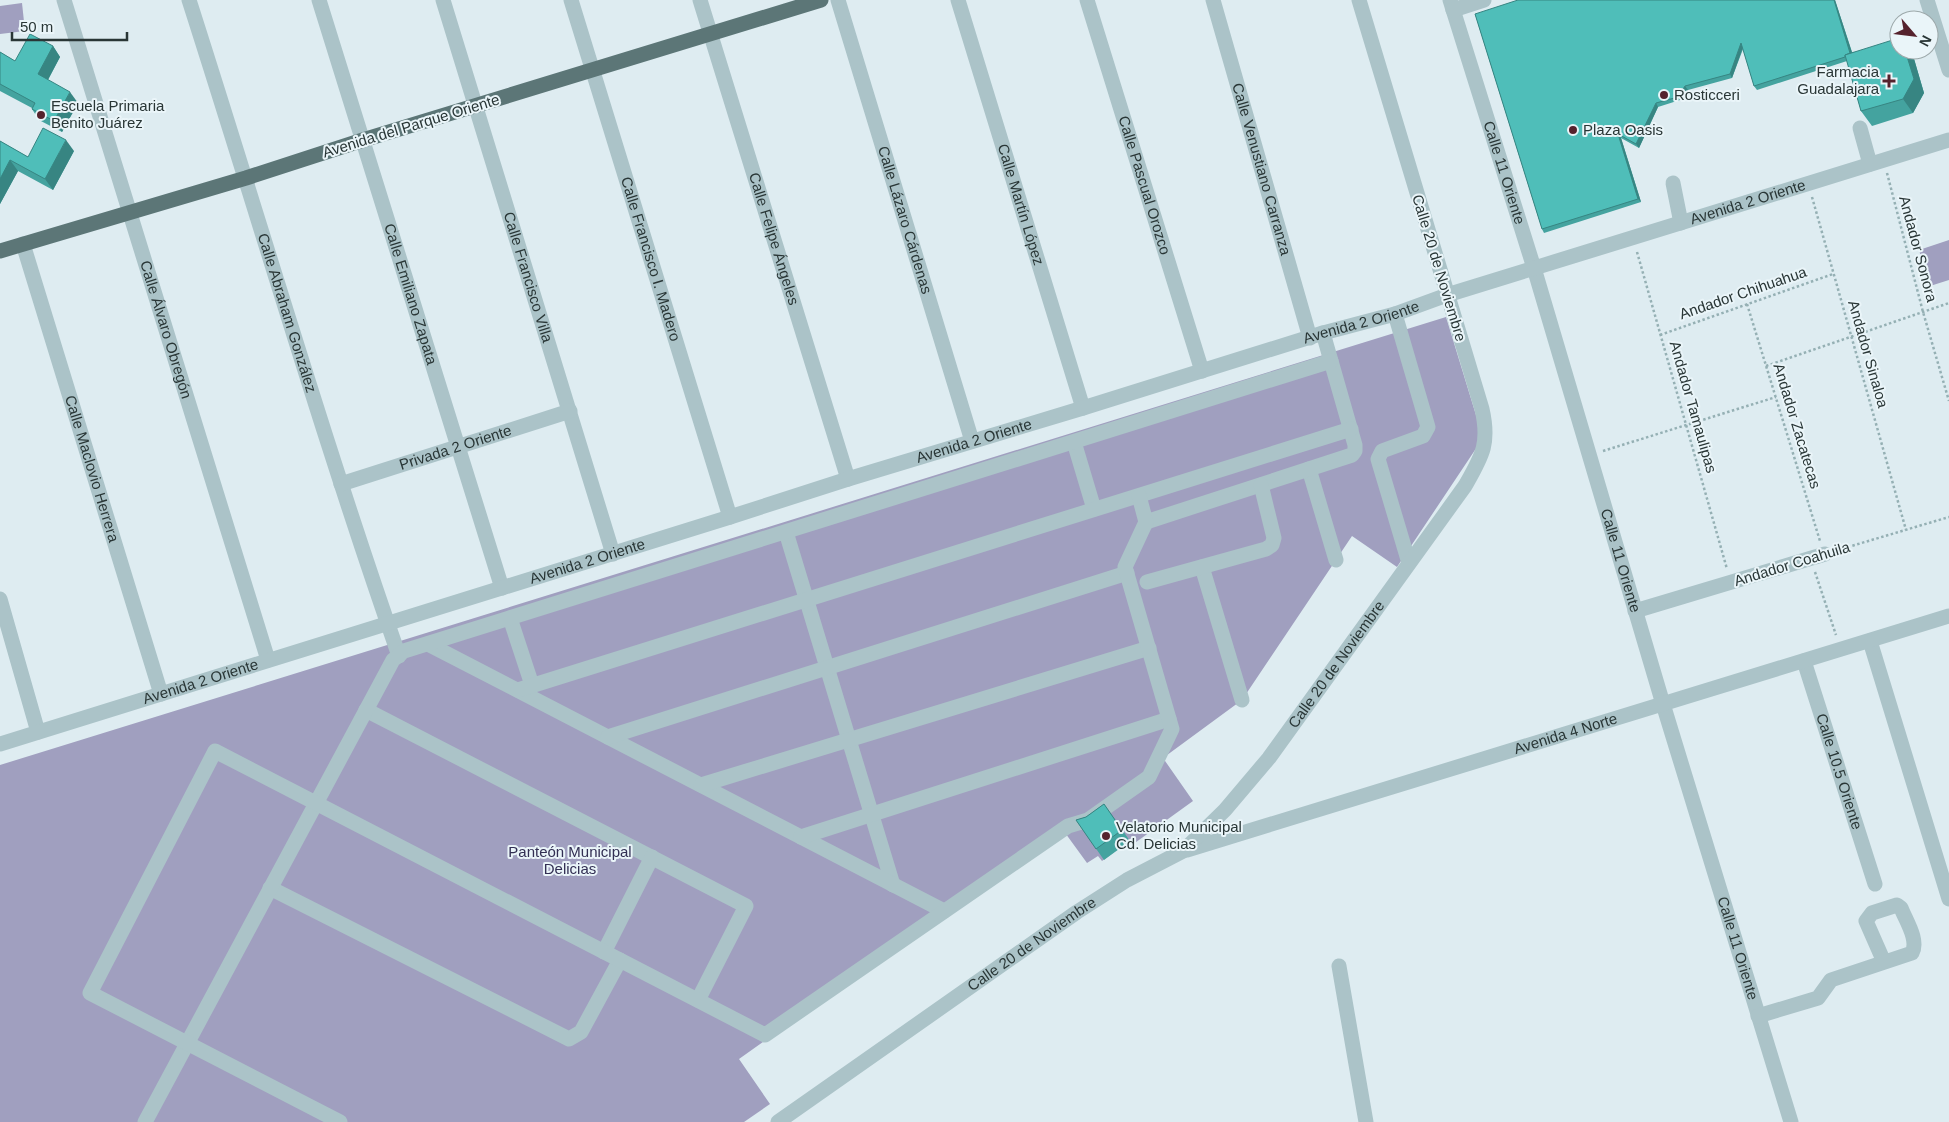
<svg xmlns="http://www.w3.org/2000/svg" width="1949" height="1122" font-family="Arial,sans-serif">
<rect width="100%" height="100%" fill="#deecf1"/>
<g fill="#a09fbf">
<path d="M22 3 25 31 0 34V6Z"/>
<path d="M1949 240V280L1930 286 1919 250Z"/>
<path d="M1446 317 1483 438 1397 567 1352 536 1242 700 1163 758 1193 801 1132 845 1129 841 1102 861 1098 856 1087 863 1063 830 739 1059 770 1104 744 1122H0V765Z"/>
</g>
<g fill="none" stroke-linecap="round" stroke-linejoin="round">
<g stroke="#95b0b4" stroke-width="2.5" stroke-dasharray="2.5 2.5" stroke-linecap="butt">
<path d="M1887 173 1923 312 1949 401"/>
<path d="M1812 197 1906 530"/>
<path d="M1637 252 1727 569"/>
<path d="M1747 304 1820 541"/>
<path d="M1660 335 1833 274"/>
<path d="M1766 366 1949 303"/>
<path d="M1603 451 1776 397"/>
<path d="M1838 550 1949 517"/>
<path d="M1815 572 1836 635"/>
</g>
<g stroke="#abc3c8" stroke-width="15">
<path id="s1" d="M64 0 268 660"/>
<path id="s2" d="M189 0C259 218 323 439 399 656"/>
<path id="s3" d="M319 0 502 588"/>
<path id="s4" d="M443 0 613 554"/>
<path id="s5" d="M571 0 730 517"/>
<path id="s6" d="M700 0 848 479"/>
<path id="s7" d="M838 0 972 441"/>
<path id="s8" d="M958 0 1083 408"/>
<path id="s9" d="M1087 0 1202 371"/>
<path id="s10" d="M1213 0 1310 338"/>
<path id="s11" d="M1450 0 1534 268 1663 704 1791 1122"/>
<path d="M1927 0 1949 70"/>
<path d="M1453 10 1484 0"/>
<path d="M1860 128 1870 164"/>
<path d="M1673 183 1681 223"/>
<path id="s12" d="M23 244 161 694"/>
<path d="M1395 314 1428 427 1423 436 1382 451 1378 459 1409 563"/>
<path d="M1074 442 1094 509"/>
<path d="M1309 469 1336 560"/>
<path id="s13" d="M341 484 570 411"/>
<path d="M1146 522 1352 455 1355 451V445L1323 333"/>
<path d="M786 532 893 885"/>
<path d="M1202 567 1242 700"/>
<path d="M1147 582 1266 549 1272 545 1274 538 1261 485"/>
<path d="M0 599 38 732"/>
<path d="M1635 611 1825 554"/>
<path d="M510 618 532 685"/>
<path d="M1870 641 1949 899"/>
<path d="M428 644 944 911"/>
<path id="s14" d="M1804 661 1875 884"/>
<path d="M518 690 1351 429"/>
<path d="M366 710 746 906 698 1000"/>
<path d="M608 737 1127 573"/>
<path id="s15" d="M0 744 730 517 848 479 1083 408 1323 333 1395 314 1447 295 1949 140"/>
<path d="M701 785 1149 648"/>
<path d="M801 837 1169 719"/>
<path id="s16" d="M1187 850 1949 616"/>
<path d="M270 888 569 1039 581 1032 620 960"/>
<path d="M604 952 652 857"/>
<path d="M1339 966 1366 1122"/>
<path d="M1758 1016 1818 998 1831 980 1912 953C1919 940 1906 921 1901 908L1897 905 1872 913 1866 921 1884 962"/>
<path d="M145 1122 393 660 404 651 1331 361"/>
<path d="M340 1122 90 993 215 751 765 1035 1068 826 1088 820 1149 777 1172 729 1125 567 1146 522 1139 496"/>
<path id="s17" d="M778 1122 1077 912 1127 880 1183 851 1225 810 1269 758 1465 486C1482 456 1490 444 1482 409L1359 0"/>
</g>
<path stroke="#5c7677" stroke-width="15" d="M0 251 246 178 363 140 821 0"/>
</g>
<g fill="#44a39f">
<path d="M1835 0 1852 52 1899 50H1910L1912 52 1924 93 1913 113 1872 126 1861 111 1847 61 1757 90 1754 86 1743 49 1732 78 1688 90 1680 100 1658 107 1639 148 1621 138 1641 202 1544 233 1542 229 1475 14Z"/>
<path d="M53 46 60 57 48 80 78 103 62 132 39 120 32 109V108L0 91V92V52L15 61Z"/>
<path d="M0 141 28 157 74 151 53 190 18 171 0 204Z"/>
<path d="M1104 804 1130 841 1104 860 1076 820 1086 817Z"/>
</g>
<g fill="#378582">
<path d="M1834 0H1835L1854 59 1851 55Z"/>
<path d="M1741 43 1743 47 1732 78 1730 74Z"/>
<path d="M53 46 60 57 45 85 38 74Z"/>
<path d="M1905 50H1910L1912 52 1924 93 1913 113 1903 99Z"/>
<path d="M1685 86 1688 90 1680 100 1678 97Z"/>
<path d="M70 92 78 103 62 132 54 121Z"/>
<path d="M1656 103 1658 107 1639 148 1636 144Z"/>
<path d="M1618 134 1621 138 1641 202 1638 199Z"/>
<path d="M66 140 74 151 53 190 45 179Z"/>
<path d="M10 160 18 171 0 204V179Z"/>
</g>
<g fill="#4fbeb9" stroke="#378582">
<path d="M1518 0H1834L1850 53 1845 55V57L1754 86 1741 43 1730 74 1685 86 1678 97 1656 103 1636 144 1618 134 1638 199 1542 229 1475 14Z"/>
<path d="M30 34 53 46 38 74 70 92 54 121 32 109 35 103 0 84V52L15 61Z"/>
<path d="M1899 38V50H1905L1914 79 1903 99 1861 111 1845 55Z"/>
<path d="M43 128 66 140 45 179 10 160 0 179V141L28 157Z"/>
<path d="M1104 804 1122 830 1096 849 1076 820 1086 817Z"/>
</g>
<g fill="#55222d" stroke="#eaf5f9" stroke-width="2">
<path d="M1886.5 73.5h5v5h5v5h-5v5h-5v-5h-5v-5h5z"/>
<circle cx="1664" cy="95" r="5"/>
<circle cx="41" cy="115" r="5"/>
<circle cx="1573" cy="130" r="5"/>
<circle cx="1106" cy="836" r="5"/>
</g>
<g text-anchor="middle" stroke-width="4" stroke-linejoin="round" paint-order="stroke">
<g font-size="15" fill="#293636" stroke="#eaf5f9" text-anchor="start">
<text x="1879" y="77" text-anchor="end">Farmacia<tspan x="1879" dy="17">Guadalajara</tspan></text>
<text x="1674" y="100">Rosticceri</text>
<text x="51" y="111">Escuela Primaria<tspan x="51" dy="17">Benito Juárez</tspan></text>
<text x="1583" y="135">Plaza Oasis</text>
<text x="1116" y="832">Velatorio Municipal<tspan x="1116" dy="17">Cd. Delicias</tspan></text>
</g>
<g font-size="15" fill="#293636" stroke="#eaf5f9">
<text transform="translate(411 126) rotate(-17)" y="5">Avenida del Parque Oriente</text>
<text dy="5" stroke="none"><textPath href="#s10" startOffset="176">Calle Venustiano Carranza</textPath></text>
<text dy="5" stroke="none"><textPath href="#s11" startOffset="181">Calle 11 Oriente</textPath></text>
<text dy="5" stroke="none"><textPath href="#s9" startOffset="194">Calle Pascual Orozco</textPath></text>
<text dy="5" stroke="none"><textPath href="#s15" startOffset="1830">Avenida 2 Oriente</textPath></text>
<text dy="5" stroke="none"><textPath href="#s8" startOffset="214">Calle Martín López</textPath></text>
<text dy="5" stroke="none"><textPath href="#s7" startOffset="230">Calle Lázaro Cárdenas</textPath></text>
<text dy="5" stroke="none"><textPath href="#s6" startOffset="250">Calle Felipe Ángeles</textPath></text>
<text transform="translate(1918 249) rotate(75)" y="5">Andador Sonora</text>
<text dy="5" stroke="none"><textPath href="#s5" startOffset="271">Calle Francisco I. Madero</textPath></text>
<text transform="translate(1439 268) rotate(73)" y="5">Calle 20 de Noviembre</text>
<text dy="5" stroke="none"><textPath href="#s4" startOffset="290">Calle Francisco Villa</textPath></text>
<text transform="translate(1743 293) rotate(-19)" y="5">Andador Chihuahua</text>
<text dy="5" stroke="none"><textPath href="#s3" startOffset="308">Calle Emiliano Zapata</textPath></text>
<text dy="5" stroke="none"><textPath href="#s2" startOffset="328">Calle Abraham González</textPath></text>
<text dy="5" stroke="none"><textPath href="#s15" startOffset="1425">Avenida 2 Oriente</textPath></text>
<text dy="5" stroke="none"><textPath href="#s1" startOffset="345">Calle Álvaro Obregón</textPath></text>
<text transform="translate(1868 354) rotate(74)" y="5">Andador Sinaloa</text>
<text transform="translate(1693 407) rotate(74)" y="5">Andador Tamaulipas</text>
<text transform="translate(1797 426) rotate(73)" y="5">Andador Zacatecas</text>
<text dy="5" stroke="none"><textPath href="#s15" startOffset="1020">Avenida 2 Oriente</textPath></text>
<text dy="5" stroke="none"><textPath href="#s13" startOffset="120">Privada 2 Oriente</textPath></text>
<text dy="5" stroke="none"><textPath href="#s12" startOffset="235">Calle Maclovio Herrera</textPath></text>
<text dy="5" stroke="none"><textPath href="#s11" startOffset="586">Calle 11 Oriente</textPath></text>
<text dy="5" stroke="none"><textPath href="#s15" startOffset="615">Avenida 2 Oriente</textPath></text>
<text transform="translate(1792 564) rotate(-17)" y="5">Andador Coahuila</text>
<text dy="5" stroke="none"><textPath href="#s17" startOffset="730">Calle 20 de Noviembre</textPath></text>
<text dy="5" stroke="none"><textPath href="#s15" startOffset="210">Avenida 2 Oriente</textPath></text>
<text dy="5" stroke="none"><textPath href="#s16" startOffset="396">Avenida 4 Norte</textPath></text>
<text dy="5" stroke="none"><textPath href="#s14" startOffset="116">Calle 10.5 Oriente</textPath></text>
<text dy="5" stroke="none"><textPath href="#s17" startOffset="310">Calle 20 de Noviembre</textPath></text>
<text dy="5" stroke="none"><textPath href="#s11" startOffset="991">Calle 11 Oriente</textPath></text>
</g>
<g font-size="15" fill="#322f53" stroke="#eaf5f9">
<text x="570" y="857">Panteón Municipal<tspan x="570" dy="17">Delicias</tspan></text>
</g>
</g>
<g transform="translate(1914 35) rotate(118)"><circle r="24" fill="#eaf5f9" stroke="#9da9ab"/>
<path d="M0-4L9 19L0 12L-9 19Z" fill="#55222d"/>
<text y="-8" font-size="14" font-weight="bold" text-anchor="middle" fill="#293636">N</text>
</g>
<path d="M12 32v8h115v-8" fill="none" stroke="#293636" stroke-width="2.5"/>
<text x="20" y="32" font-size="15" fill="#293636" stroke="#eaf5f9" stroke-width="4" paint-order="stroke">50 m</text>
</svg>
